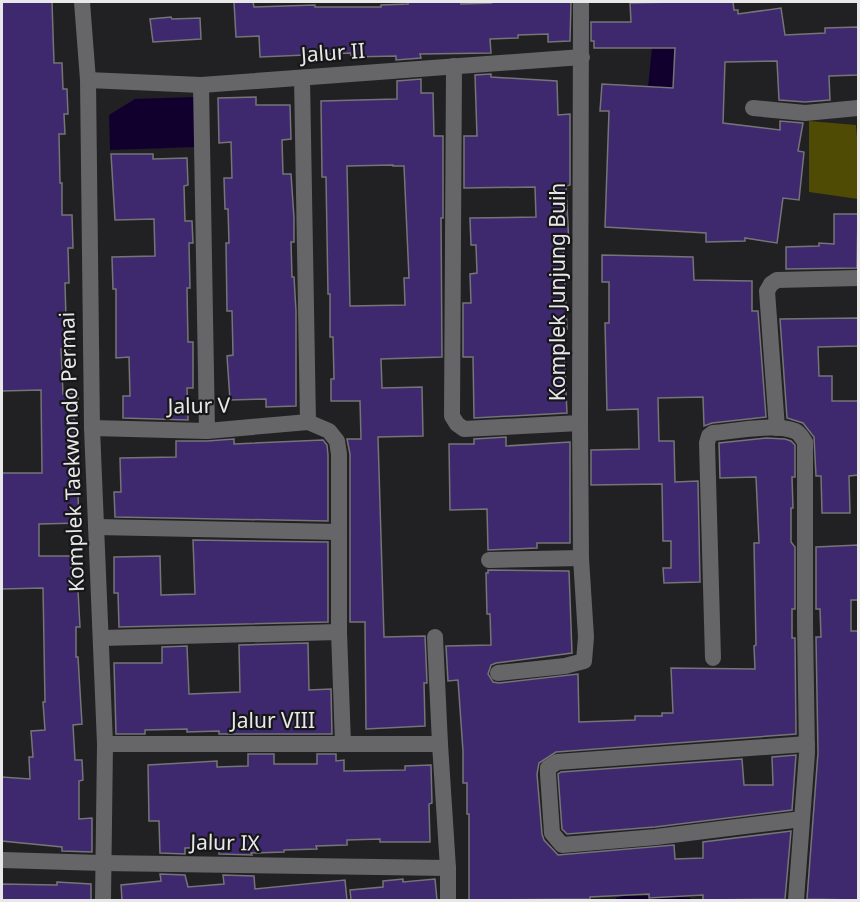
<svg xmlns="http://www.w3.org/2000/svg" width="860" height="902" font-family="'Noto Sans',sans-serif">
<rect width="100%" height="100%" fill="#212023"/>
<path fill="#4f4b04" d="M809 121 856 125 858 151V199L809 192Z"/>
<path fill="#11002e" d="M194 97 196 147 110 150 109 115 135 99Z"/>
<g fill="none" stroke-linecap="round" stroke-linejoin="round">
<path stroke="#11002e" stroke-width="5" d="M618 900 625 898 689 900"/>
<path stroke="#11002e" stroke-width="33" d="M679 108 664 93 669 44 703 45 702 2"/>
</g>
<g fill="#3e296e" stroke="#757477" stroke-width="1.5" fill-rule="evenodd">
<path d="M2 2H52L54 63H62L63 89H67L68 114H64L65 134H59L60 183H62V215H72L73 248H68L69 283H65L66 319H69L70 349H61L63 394 78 393V417H74L76 493H78L79 523 39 524V556H71L72 591H78L80 627H76V657H78L82 724 73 725 75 760H82L83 780 79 781V819L92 818V852L62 851V847L2 841V777L30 779 29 757H33L31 731 45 730 43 702H45L43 588 2 589V473H42L41 390 2 391Z"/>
<path d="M234 2H253L254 7 315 5V7H381V5L408 4V2H461V4L491 3 490 2H571L570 41 548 42V34L518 35V38L490 39 491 53 420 54 421 58 396 60V56L351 57V53L260 57 259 36 236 37Z"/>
<path d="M673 2H733L734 10H738V14L781 8 785 35 825 33V28L858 27V75L829 76 830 100 805 102 779 100 777 61 725 62 723 123 780 130V121L803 123 798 151 804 152 799 200 783 198 777 243 745 238V241L706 242V233L605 227 609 111H600L602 84 673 88 675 48H594V41H591V22H631L630 3Z"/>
<path d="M171 17 172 19 200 18 201 39 153 42 150 19Z"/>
<path d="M491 74V77L557 81 558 115 570 114V185L566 186 569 245H563L567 329H563L567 413 474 418 473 357H463V303H471L470 274 477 273 476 245H471L470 218 536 217 535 187 464 188V136H477L475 75Z"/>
<path d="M421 79V93H433L434 136H443V218H441L442 357 381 359 382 388 422 387 423 436 378 437 384 637 425 636 427 683H424L425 726 366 729 365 622H350V454L347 439H361L360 401H331V379H334L333 337H330V294H328L326 177H322L321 101 397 99V81ZM393 165V166H404L409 278H404L405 305 350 306 347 166Z"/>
<path d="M256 97V105H290L291 139 282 140 283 174H291L294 218V242H291L292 277H294L296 311V406L266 407V399L230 400 227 356 233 355 232 311H227L226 243H229L228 209H225L224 178H232L231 142 219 143 218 98Z"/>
<path d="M111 154H153V159L187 158 188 185 184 186 185 221H192L193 243H189L190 288H187L188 342H193V388H187L188 420 123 418V396H130L129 357 116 358V289H113L112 257 155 256 154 219 115 220Z"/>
<path d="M834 214H858L857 268 786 269V247L819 246V243L834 244Z"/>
<path d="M602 255 693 257 694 280 752 281V311H758L766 417 712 423 704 426 703 397 658 398 659 441H674L675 482 698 481 700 582 664 583 663 568H671V541H663L662 484 591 485V450L639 449 638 409 607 410 605 323H609V282H602Z"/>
<path d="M858 318V346L818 347 819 376H832V401H858V475L849 476 850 513H822L821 476H816L814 437 803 423 787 418 780 319Z"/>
<path d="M506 437V446L570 442V543H537V548L488 550 487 509 450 510 449 444H474V439Z"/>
<path d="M766 438 785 439 791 441 795 445V477H792L793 508H791V542L795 547V609H792V638H795L796 734 556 752 539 763 537 774 542 834 544 840 558 855 674 845 675 859 703 858V842L791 831 785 899 703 900V895L649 898V894L590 897V899L469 900V814H467V783H463V751L458 680 448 681 446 646 491 645 490 614H487L486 573H488V570L569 571 572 653 496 663 491 665 488 674 493 682 499 683 578 674 579 722 635 720V716H662V713H673L671 668 755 669 754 646 756 645 754 543H759L756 477 720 478 719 443Z"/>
<path d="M234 439V444L323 440 327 445 328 455V521L115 517 114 492H121L120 458 176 457V441H207Z"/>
<path d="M193 540 328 542V622L119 627 118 593H114V557L160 556 161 595 195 594Z"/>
<path d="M858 545V600H851V631H858V900L807 899 818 753 816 637H821L820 609H816V547Z"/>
<path d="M308 643 309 690 331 689 332 734H219V731L187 732V729L145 730V734H116L114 663H162V647L187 646 189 694 240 692 239 645Z"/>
<path d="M248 754H274V764H317V754H336V761L344 760V771L405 770V766L431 765 432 803 429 804 430 842H380V839L347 840V845L316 846 317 849 284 850V852L251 853 252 855 219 854V847L185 848V854L160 853 159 821H149L148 765 217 761V767L248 766Z"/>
<path d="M796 755 792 810 655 827 567 834 562 829 558 774 561 772 742 759 744 785H773L772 757Z"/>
<path d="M160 874 185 875 188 887 224 884 223 875 254 876 255 889 345 880 347 900H122L121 885 161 881Z"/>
<path d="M403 879V882L435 879 437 900H351L350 890 383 887V881Z"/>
<path d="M57 882 91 884V900H2V884L57 885Z"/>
</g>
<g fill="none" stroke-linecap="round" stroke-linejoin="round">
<g stroke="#666568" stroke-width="16">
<path d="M82 2 88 80 92 428 105 744 103 900"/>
<path d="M454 66 452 416 457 424 464 429 580 423 581 2"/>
<path d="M302 78 308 422"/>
<path d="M88 80 201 85 582 57"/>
<path d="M201 85 207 431"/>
<path d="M753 108 805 113 858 108"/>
<path d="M92 428 207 431 308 422 329 431 337 441 339 454V632L343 744"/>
<path d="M777 428 767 291 771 284 777 280 858 278"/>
<path d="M96 527 338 532"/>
<path d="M489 560 581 558"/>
<path d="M435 637 440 744"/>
<path d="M101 638 339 632"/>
<path d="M713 658 707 443 709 436 713 433C735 431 775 423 795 431 800 433 802 438 805 442V625L807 753 796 900"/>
<path d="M498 673 565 666 584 661 586 637 581 558 580 423"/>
<path d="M105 744H440L448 868V900"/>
<path d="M802 819 656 837 562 845 552 833 548 774V768L557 762 807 744"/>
<path d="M2 860 102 863 448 868"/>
</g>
</g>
<g text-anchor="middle" stroke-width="4.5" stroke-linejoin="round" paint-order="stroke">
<g font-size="21" fill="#e8e8e9" stroke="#171719">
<text transform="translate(333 53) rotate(-4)" y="7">Jalur II</text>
<text transform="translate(558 292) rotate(-90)" y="7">Komplek Junjung Buih</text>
<text transform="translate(199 406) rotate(-1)" y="7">Jalur V</text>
<text transform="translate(72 452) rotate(-92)" y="7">Komplek Taekwondo Permai</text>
<text x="273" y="728">Jalur VIII</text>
<text transform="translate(225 843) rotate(1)" y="7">Jalur IX</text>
</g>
</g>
<rect width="860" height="902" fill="none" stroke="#e8e8e9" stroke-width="6"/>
</svg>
